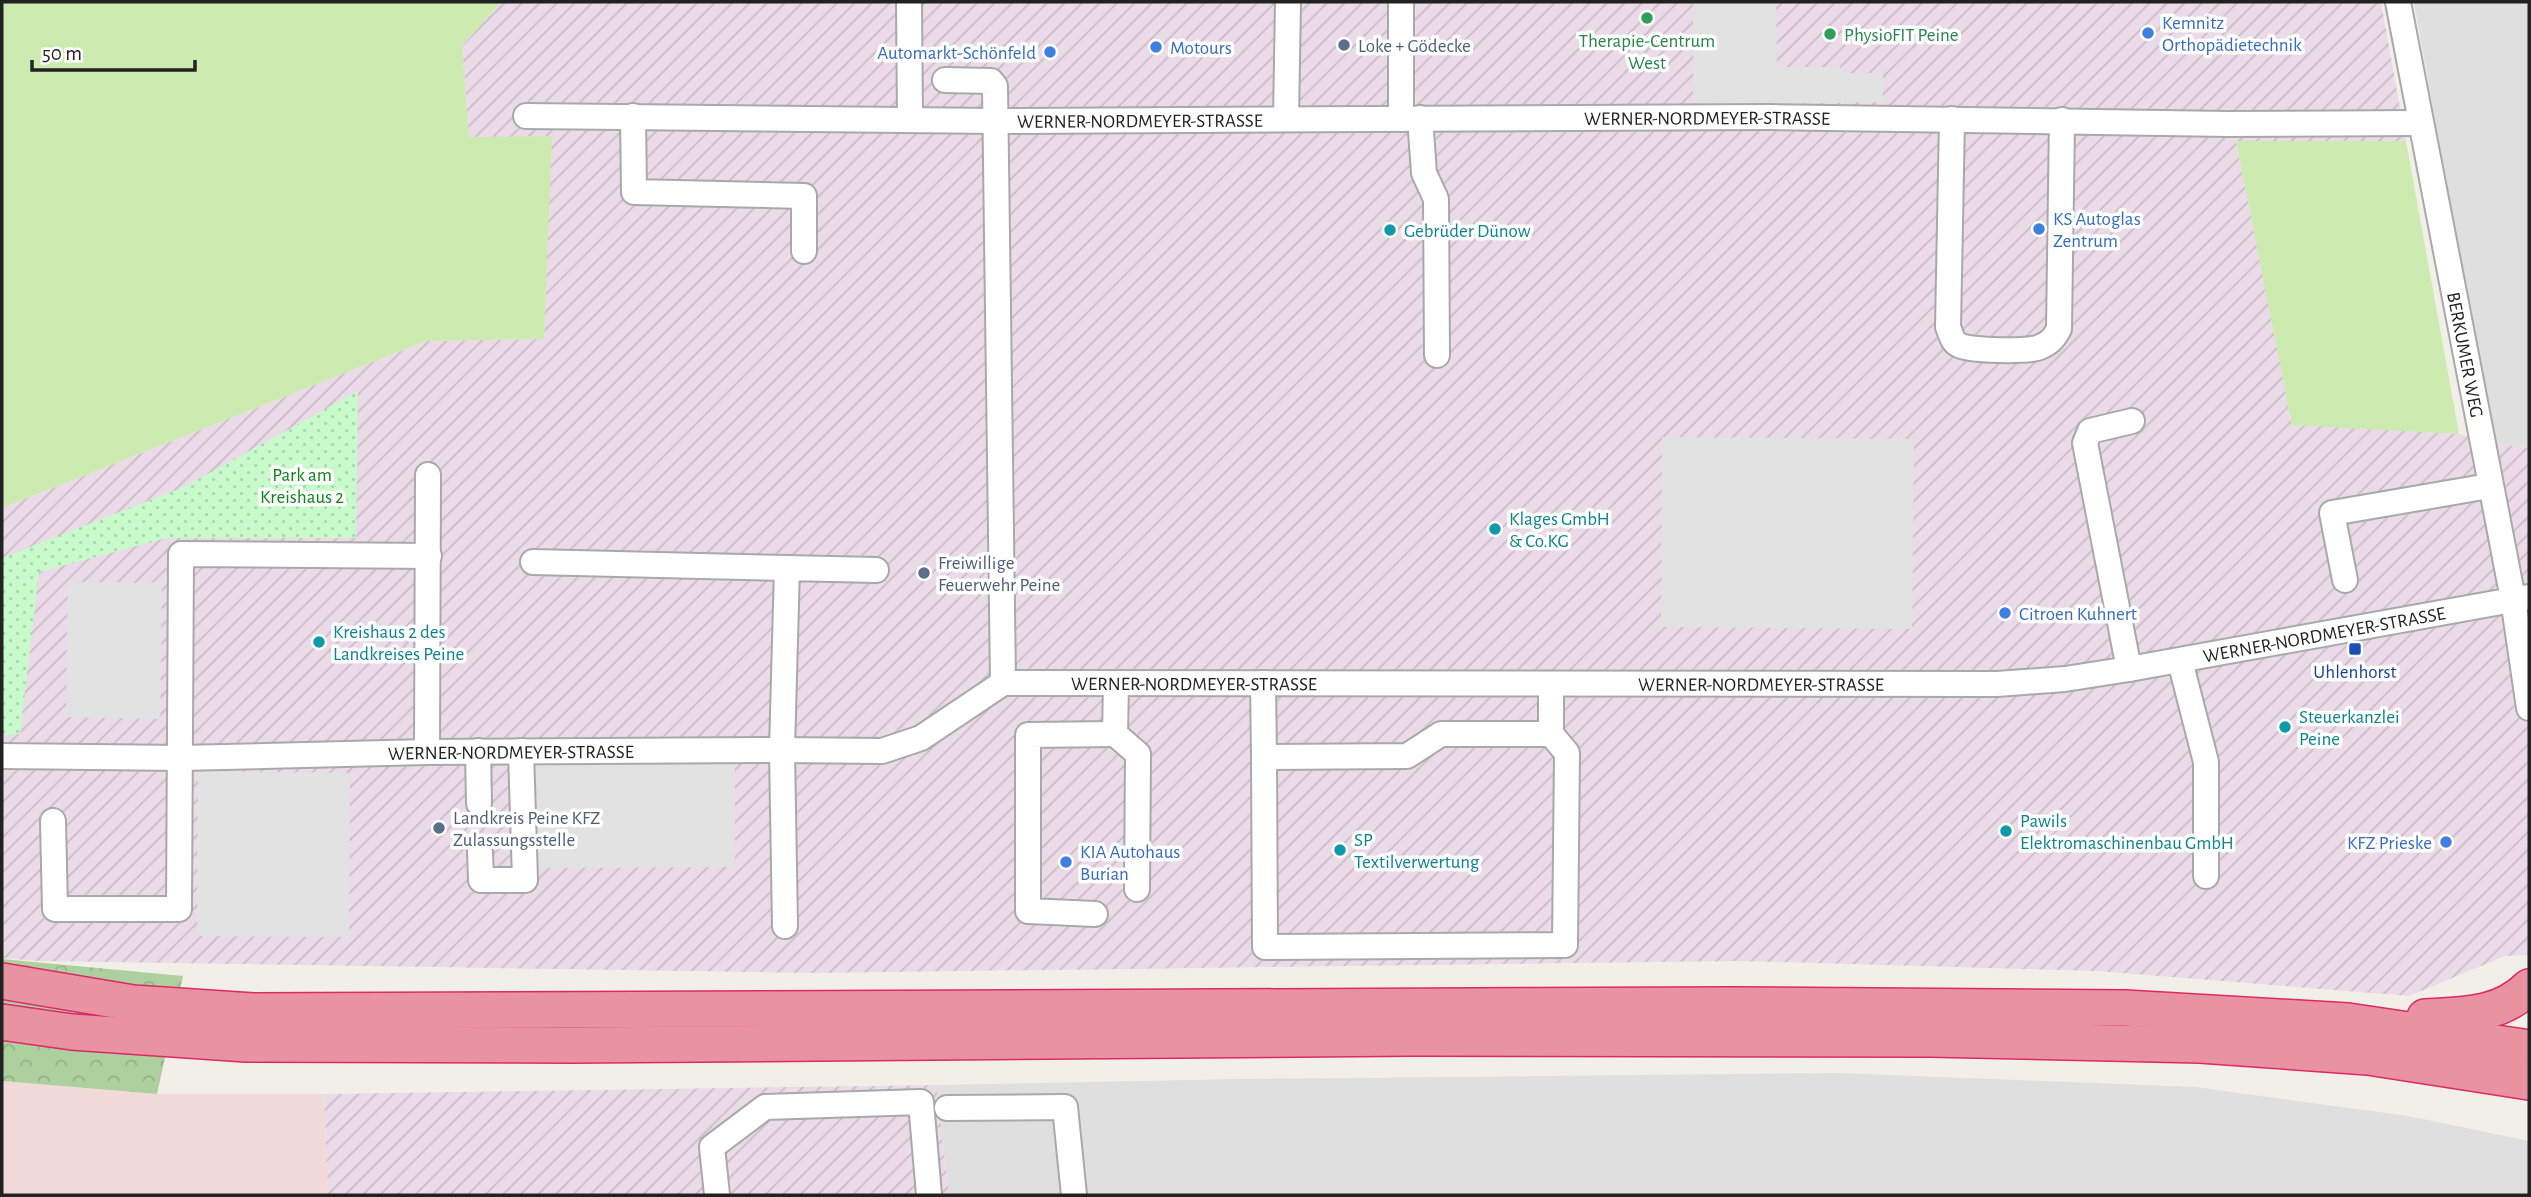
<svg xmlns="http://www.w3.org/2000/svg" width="2531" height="1197" font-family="'Alegreya Sans',sans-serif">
<defs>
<pattern id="industrial-furrows" width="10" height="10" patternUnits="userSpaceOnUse" patternTransform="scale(1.75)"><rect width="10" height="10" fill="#ebdbe8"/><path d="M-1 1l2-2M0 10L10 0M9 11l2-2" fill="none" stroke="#c9bcc7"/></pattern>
<pattern id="forest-crowns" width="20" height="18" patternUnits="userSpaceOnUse" patternTransform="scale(1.75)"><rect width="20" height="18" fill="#add19e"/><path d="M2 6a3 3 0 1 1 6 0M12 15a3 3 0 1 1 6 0" fill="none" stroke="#95b388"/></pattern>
<pattern id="park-dots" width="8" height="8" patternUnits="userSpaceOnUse" patternTransform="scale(1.75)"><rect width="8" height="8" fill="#c8facc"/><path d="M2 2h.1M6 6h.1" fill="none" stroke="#acd6af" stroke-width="1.8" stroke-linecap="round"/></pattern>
</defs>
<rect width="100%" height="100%" fill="#f2efe9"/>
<g fill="#e0dfdf">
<path d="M2414 2H2529V448L2493 443Z"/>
<path d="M1839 1073 2195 1087 2408 1116 2529 1141V1195H949L936 1085 1242 1079Z"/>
</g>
<path fill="#f2dad9" d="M2 1081 157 1094H324L328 1195H2Z"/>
<g fill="url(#industrial-furrows)">
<path d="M501 2H2381L2406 141H2236L2292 424 2459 434 2493 443 2529 448V955L2505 956 2409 996 2097 971 1740 961 815 973 39 961 2 958V508L426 341 544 339 551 136 469 138 462 46Z"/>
<path d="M936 1085 949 1195H328L324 1094Z"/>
</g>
<g fill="#cdebb0">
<path d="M2 2H501L462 46 469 137 552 136 544 339 426 341 2 508Z"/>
<path d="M2236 141H2406L2459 434 2292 425Z"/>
</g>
<path fill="url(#forest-crowns)" d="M2 959 183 976 157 1094 2 1081Z"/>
<path fill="url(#park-dots)" d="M358 391 356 538H167L39 572 20 734 2 735V558L186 486Z"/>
<g fill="#e2e2e2">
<path d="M1693 2H1776L1777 67H1840L1842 73H1883V102L1693 105Z"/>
<path d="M1662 437 1914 439 1912 629 1661 627Z"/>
<path d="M68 582 162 583 160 719 66 717Z"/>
<path d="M735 764V867L533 868 532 765Z"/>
<path d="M198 771 350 773 349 937 197 936Z"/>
</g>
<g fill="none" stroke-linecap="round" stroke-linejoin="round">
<path stroke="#c8c6c1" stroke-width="24" stroke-dasharray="24 12" stroke-linecap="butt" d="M479 803 480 852"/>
<g stroke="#a9a9a9" stroke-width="28">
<g id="minor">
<path d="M909 2 910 119"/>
<path d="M1401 2V119"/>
<path id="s1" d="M2398 2 2513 599 2529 708"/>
<path d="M945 80 991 81 995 86 1003 683"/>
<path id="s2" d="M526 116 995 121 1769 117 2227 124 2420 123"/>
<path d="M633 116 634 192 804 196V251"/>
<path d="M1420 118 1424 173 1436 199 1437 355"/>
<path d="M1286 119 1288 2"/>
<path d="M1952 119 1948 327C1951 334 1952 342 1959 345 1969 351 2030 352 2040 347 2050 343 2054 338 2059 329L2062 120"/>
<path d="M533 562 787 568"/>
<path d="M2345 580 2332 513 2489 486"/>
<path d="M2180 661 2206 762V876"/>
<path d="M2129 669 2085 443 2090 431 2132 421"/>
<path d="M1263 683 1264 757 1407 756 1441 734H1551V684"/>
<path d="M1116 684 1115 734 1138 754 1137 889"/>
<path d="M478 751 479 803"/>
<path d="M427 752 428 475"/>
<path id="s3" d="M2 756 181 758 427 752 782 750 882 751 921 738 1003 683 1997 684 2065 679 2129 669 2529 597"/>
<path d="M1264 757 1265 947 1565 945 1567 753 1551 734"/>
<path d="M53 821 55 909H179L181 554 429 556"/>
<path d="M480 852 481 880H525L521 751"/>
<path d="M1095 914 1028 911V735L1115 734"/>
<path d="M785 926 782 750 787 568 876 570"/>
<path d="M947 1108 1065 1107 1074 1195"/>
<path d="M717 1195 712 1147 765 1107 921 1102 929 1195"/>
</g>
</g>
<g stroke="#dc2a67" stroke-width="38">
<g id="highway">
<path d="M2 981 133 1003 253 1011 1733 1005 2125 1008 2348 1021 2529 1048"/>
<path d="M2425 1017C2463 1015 2500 1016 2529 987"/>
<path d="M2 1022 72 1032 246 1044 572 1045 1414 1038 1930 1039 2200 1045 2368 1057 2529 1082"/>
</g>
</g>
<use href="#minor" stroke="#fff" stroke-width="24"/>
<use href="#highway" stroke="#e892a2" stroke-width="35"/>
</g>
<g fill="#2e9e5b" stroke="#fff" stroke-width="2.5">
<circle cx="1647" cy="18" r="7"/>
<circle cx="1830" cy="34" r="7"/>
</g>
<g fill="#3f7fe0" stroke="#fff" stroke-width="2.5">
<circle cx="2148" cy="33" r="7"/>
<circle cx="1156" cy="47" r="7"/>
<circle cx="1050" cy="52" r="7"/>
<circle cx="2039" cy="229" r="7"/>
<circle cx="2005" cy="613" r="7"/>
<circle cx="2446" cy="842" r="7"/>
<circle cx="1066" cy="862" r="7"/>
</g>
<g fill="#5c6f8a" stroke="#fff" stroke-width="2.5">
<circle cx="1344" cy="45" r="7"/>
<circle cx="924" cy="573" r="7"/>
<circle cx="439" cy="828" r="7"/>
</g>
<g fill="#0f9aa8" stroke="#fff" stroke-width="2.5">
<circle cx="1390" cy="230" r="7"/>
<circle cx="1495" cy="529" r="7"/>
<circle cx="319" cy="642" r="7"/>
<circle cx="2285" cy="727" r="7"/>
<circle cx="2006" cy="831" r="7"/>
<circle cx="1340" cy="850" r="7"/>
</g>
<rect fill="#1a4fb4" stroke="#fff" stroke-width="2.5" x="2348" y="642" width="14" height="14" rx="3.5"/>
<g text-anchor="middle" stroke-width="7" stroke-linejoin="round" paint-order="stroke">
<g font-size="19" fill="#366cbe" stroke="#fff" text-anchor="start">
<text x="2162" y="29">Kemnitz<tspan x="2162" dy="22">Orthopädietechnik</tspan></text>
<text x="1170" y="54">Motours</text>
<text x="1036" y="59" text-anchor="end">Automarkt-Schönfeld</text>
<text x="2053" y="225">KS Autoglas<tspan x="2053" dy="22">Zentrum</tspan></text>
<text x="2019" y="620">Citroen Kuhnert</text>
<text x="2432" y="849" text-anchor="end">KFZ Prieske</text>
<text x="1080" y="858">KIA Autohaus<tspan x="1080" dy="22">Burian</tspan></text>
</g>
<g font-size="19" fill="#27864d" stroke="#fff" text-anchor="start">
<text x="1844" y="41">PhysioFIT Peine</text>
<text x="1647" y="47" text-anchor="middle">Therapie-Centrum<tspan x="1647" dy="22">West</tspan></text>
</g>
<g font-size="19" fill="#4e5e75" stroke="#fff" text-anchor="start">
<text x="1358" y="52">Loke + Gödecke</text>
<text x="938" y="569">Freiwillige<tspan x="938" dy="22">Feuerwehr Peine</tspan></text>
<text x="453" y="824">Landkreis Peine KFZ<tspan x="453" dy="22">Zulassungsstelle</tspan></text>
</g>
<g font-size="19" fill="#222" stroke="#fff">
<text dy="7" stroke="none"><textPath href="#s2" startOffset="1181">WERNER-NORDMEYER-STRASSE</textPath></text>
<text dy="7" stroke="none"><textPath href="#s2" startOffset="614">WERNER-NORDMEYER-STRASSE</textPath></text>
<text dy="7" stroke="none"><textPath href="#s1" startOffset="359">BERKUMER WEG</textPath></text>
<text dy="7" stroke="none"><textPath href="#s3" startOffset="2345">WERNER-NORDMEYER-STRASSE</textPath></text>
<text dy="7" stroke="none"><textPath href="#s3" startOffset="1211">WERNER-NORDMEYER-STRASSE</textPath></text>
<text dy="7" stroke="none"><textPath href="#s3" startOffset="1778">WERNER-NORDMEYER-STRASSE</textPath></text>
<text dy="7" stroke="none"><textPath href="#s3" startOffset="509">WERNER-NORDMEYER-STRASSE</textPath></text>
</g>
<g font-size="19" fill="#0d838f" stroke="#fff" text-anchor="start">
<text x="1404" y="237">Gebrüder Dünow</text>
<text x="1509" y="525">Klages GmbH<tspan x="1509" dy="22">&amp; Co.KG</tspan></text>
<text x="333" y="638">Kreishaus 2 des<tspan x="333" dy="22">Landkreises Peine</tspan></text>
<text x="2299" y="723">Steuerkanzlei<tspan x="2299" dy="22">Peine</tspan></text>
<text x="2020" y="827">Pawils<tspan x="2020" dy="22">Elektromaschinenbau GmbH</tspan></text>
<text x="1354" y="846">SP<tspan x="1354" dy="22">Textilverwertung</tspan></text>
</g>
<g font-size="19" fill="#0c8416" stroke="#fff">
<text x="302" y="481">Park am<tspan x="302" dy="22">Kreishaus 2</tspan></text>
</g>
<g font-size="19" fill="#164399" stroke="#fff">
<text x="2355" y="678">Uhlenhorst</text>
</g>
</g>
<rect width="2531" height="1197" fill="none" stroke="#222222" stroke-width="7"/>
<path d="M32 60v10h163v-10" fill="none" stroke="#222222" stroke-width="3.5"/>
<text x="42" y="60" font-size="21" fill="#222222" stroke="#ffffff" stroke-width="5" paint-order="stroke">50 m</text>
</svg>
